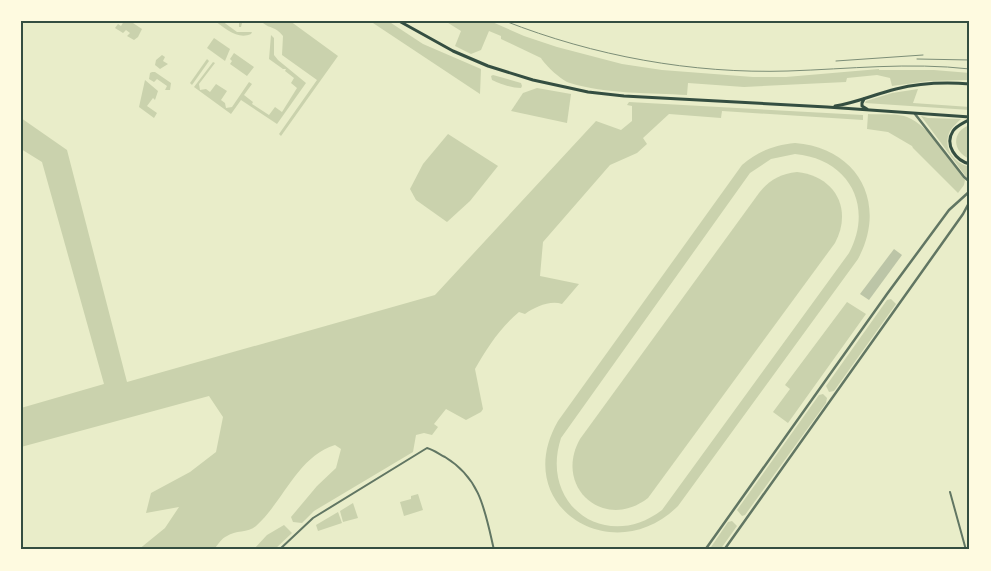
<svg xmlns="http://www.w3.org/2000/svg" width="991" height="571" font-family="'DM Sans',sans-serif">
<rect width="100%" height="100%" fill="#e9edc9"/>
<g fill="#cad2ad" fill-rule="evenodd">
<path d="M124 21H133V23L142 29 138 37 134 40 127 36 130 33 126 30 123 33 115 28 118 24 121 26Z"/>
<path d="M215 21H222L237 32H252L251 34C238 40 226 29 215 21Z"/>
<path d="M237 21H290L338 56 281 136 279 134 317 80 282 55 283 36C275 26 270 29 263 23H242L241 27H239V22Z"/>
<path d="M370 21H388L423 44 481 69 480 94Z"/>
<path d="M445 21H490L524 36 557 47 622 64 662 70 753 77H786L879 69V70H934L970 73V80L929 81 892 86 890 78 877 75 847 78 846 82 744 87 688 83 687 95C651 93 605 94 570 83 562 81 545 65 541 58L501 39V36L489 31 481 50 471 54 455 46 461 31Z"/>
<path d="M271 35 274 38V55L278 60 306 83 277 124 241 100 231 114 194 87 213 62 215 63 199 84 200 90 206 89 210 92 216 84 227 91 221 100 225 103 226 108 232 107 249 82 252 84 244 95 253 102 252 104 269 115 275 107 282 112 297 88 291 83 294 78 285 71 286 69H283L269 59Z"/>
<path d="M214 38 230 49 225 61 207 48Z"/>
<path d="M234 53 254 67 247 76 230 64 232 61 230 59Z"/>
<path d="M162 55 165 57 163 61 168 64 160 69 155 65 156 60Z"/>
<path d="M207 59 209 61 192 85 190 83Z"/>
<path d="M152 72H155L171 83 170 90H165L167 86 157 79 154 82 149 79 150 73Z"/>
<path d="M493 75 521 83 522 86 521 88C511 88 501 84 492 80L491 76Z"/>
<path d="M145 80 158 91 155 100 153 98 147 106 157 113 154 118 139 107Z"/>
<path d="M537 88 571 94 567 123 511 111 523 93Z"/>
<path d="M918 89 913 103 970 107V110L865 103 866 101 892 93Z"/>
<path d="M629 102 863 115V120L722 111 721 118 669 114 643 138 647 144 637 153 610 165 543 242 540 276 579 284 562 304C550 300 535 307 525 314L519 312C500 328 487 348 475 369L483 409 481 412 466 420 446 409 434 424 438 427 432 435 424 433 416 435 413 452 314 511 302 523 293 522 291 517 317 486 336 468 341 449 335 445C297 457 284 501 256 526 248 533 235 530 227 536 222 538 217 545 214 550H138L165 528 179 507 146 513 151 493 190 472 216 452 223 417 209 396 21 447V408L104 384 42 162 21 149V118L67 150 127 382 435 295 596 121 621 130 632 121V106L627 105Z"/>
<path d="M868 114C879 115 896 113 907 117 930 126 950 161 965 180L964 185 958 193 913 148 912 146 888 132 867 129Z"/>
<path d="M921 116 928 118 961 119C957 123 953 126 950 131 942 147 953 163 970 167V174L967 178Z"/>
<path d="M970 125V159C952 152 951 131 970 125Z"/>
<path d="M448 134 498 166 470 201 447 222 416 200 410 189 423 164Z"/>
<path d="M795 143C858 148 888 203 858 259L678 506C613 571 509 506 558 421L742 165C759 151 774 145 795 143ZM795 154C849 159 874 206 849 253L662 510C606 553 539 505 561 438L750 173 771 159Z"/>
<path d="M797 172C835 176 853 209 835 243L648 498C604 532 553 487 580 439L759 193C769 180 780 174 797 172Z"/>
<path d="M891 299 896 304 834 391 829 392 826 386 887 300Z"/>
<path d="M847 302 866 314 788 423 773 412 790 389 785 385Z"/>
<path d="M823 394 827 398 826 403 745 515 742 516 737 510 819 395Z"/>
<path d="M418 494 423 510 404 516 400 502 411 499V496Z"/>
<path d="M353 503 358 518 343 522 340 511Z"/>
<path d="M338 512 342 523 318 531 316 525Z"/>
<path d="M732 521 737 526 720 550H709L728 522Z"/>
<path d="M284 525 292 533 274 550H253L267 535Z"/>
</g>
<path fill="#bcc5a7" d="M894 249 902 255 869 300 860 294Z"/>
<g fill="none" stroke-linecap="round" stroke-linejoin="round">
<g stroke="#617663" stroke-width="2">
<path d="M950 492 966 550"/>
<path d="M887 548V550"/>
<path d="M279 550 313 518 427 448C434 450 439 454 445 457 481 479 485 511 494 550"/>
</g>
<g stroke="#617663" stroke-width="2.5">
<path d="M915 114 964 177 970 182"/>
<path d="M705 550 887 294 949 210 970 191"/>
<path d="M724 550 963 214 970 201"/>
</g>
<g stroke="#344e41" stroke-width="3">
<path d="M399 21 453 51 488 66 533 80 588 92 624 96 827 107 970 117"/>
<path d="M864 99 862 103V106L867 109"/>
<path d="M835 106C856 103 875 94 896 89 920 83 945 82 970 84"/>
<path d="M970 119C964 123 957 125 953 131 944 145 956 161 970 164"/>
</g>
<g stroke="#7c8e77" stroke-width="1">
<path d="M505 21C594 56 692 74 788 71 849 69 909 62 970 69"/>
<path d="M917 59 970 60"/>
<path d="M836 61 923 55"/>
</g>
</g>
<rect width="991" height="571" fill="none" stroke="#fefae0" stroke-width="45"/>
<rect x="22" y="22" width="946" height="526" fill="none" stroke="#344e41" stroke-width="2"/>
</svg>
